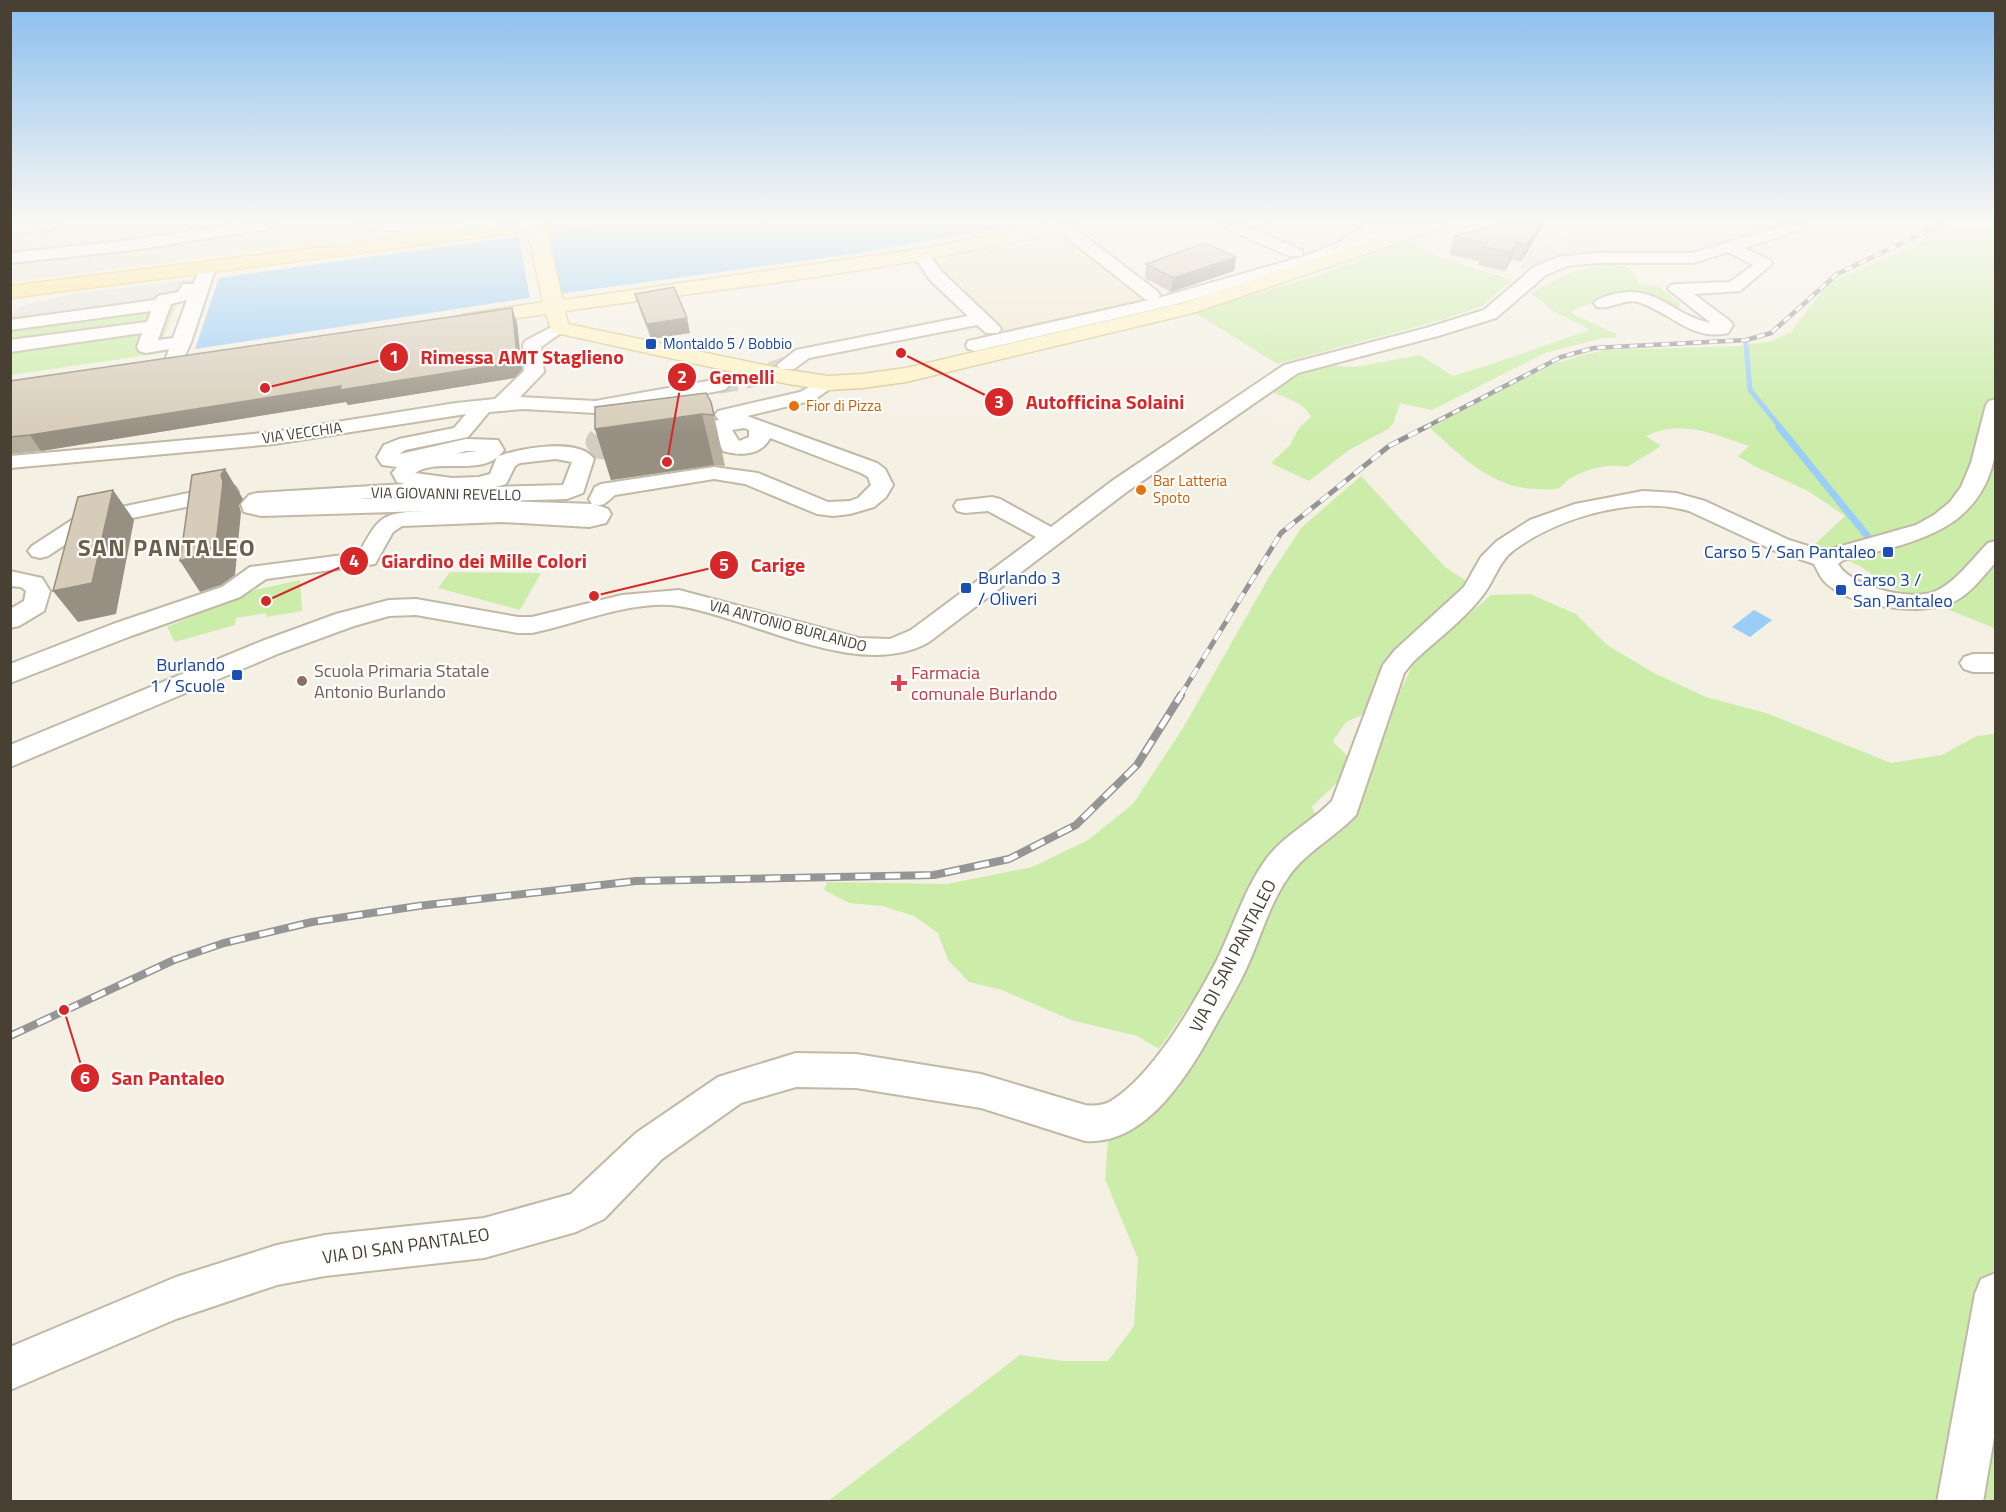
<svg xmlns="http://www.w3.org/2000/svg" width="2006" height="1512" font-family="'Titillium Web',sans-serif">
<rect width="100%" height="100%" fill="#f4f0e4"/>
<path fill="#e9e2d2" d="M10 224H434L287 247 11 282Z"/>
<path fill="#efe7cd" d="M1059 237 1069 239 1148 300 1007 334 937 270 939 263Z"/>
<g fill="#cbeda9">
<path d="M1966 224H1995V631L1992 627 1888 586 1860 566 1814 545 1845 516 1808 491 1754 466 1738 456 1749 446C1712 434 1683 419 1646 436L1661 446 1627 467C1606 463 1588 469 1569 479 1566 481 1563 486 1559 488 1554 490 1545 489 1540 489 1494 490 1462 457 1430 428L1550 365 1579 356 1605 350 1739 346 1772 341 1791 332 1828 283Z"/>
<path d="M1408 242 1444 259 1512 280 1482 306 1441 320 1277 364 1194 312 1310 278Z"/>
<path d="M1607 265C1628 267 1631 263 1638 284L1658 286 1681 304 1675 311C1653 303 1626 287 1603 296L1602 300 1576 309 1571 313 1616 334V338H1603L1545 353 1432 410 1400 403 1393 424 1388 429 1349 450 1309 481 1271 463 1290 445 1299 428 1311 417C1305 403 1286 398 1273 392L1294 376 1323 365 1355 367 1420 355 1453 376C1500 362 1544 345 1590 330L1553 311 1531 293C1556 280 1578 267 1607 265Z"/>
<path d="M156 299 178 300 162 341 176 351 11 375 10 315H35Z"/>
<path d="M1361 476 1445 567 1471 584 1369 712 1346 722 1333 741C1337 747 1346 753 1349 759 1354 772 1319 798 1312 807L1317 820 1237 922 1204 984 1159 1049 1137 1036 1071 1020 1002 990 969 982 948 960 938 933 914 916 882 906 849 903 824 890 827 882 947 884 1032 867 1088 840 1133 804 1183 728 1269 577 1302 527Z"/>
<path d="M450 572 541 573 520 610 438 588Z"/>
<path d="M300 580 302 611 266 617V613L236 618 235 625 175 642 167 627 255 590Z"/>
<path d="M1530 594 1576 614 1607 645 1654 673 1706 697 1766 713 1891 763 1942 755 1977 736 1995 734V1501L827 1502 1020 1355 1063 1361H1108L1134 1326 1138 1259 1105 1179 1108 1142 1166 1103 1171 1083 1278 886 1392 709 1414 662 1491 595Z"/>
</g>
<g fill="#e4e2dd">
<path d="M1581 237 1608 244 1615 254 1577 255 1546 261 1533 269 1519 270 1531 249 1550 242Z"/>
<path d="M202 278 197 293 35 315H14V311L22 306 72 294Z"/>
</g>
<g fill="#9acdf8">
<path d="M604 224H1018L853 254 528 298 195 349 219 278Z"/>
<path d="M1754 610 1772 620 1750 637 1732 627Z"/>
</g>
<path fill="#f4f0e4" d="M548 229 562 294 530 299 518 233Z"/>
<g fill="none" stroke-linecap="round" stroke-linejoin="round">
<path stroke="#9acdf8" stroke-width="5" d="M1746 343 1750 390 1781 428"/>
<path stroke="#9acdf8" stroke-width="7" d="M1779 427 1873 543"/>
<g stroke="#d1cdc1" stroke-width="18" stroke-dasharray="18 9" stroke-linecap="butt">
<path d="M35 231 46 224"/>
<path d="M719 385 746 380 787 365"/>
</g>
<path stroke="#d1cdc1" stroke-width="23" stroke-dasharray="23 12" stroke-linecap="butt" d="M600 438 597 442 602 448 617 447 637 440"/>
<g stroke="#c1b8a6" stroke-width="4">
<g id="street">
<path d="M10 224H59L51 229 10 233Z"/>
<path d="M239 224H276L268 229 132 250 10 263V253L132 240Z"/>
<path d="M360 224H462L468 228 460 233 368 229Z"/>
<path d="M1056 224H1069L1157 291 1160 295 1158 298 1301 257 1338 243 1367 224H1385L1382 228 1394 224H1416L1414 227 1365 244 1356 245 1313 263 1173 305 975 351 968 349 966 345 968 341 1149 300 1145 299 1056 229 1054 226Z"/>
<path d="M1221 224H1242L1301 250 1303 253 1301 256H1289L1223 227Z"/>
<path d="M1787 224H1811L1809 227 1744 248 1770 260 1772 264 1740 291 1694 294 1730 321 1733 325 1728 333C1692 342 1669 311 1638 302 1624 298 1611 310 1597 307L1594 303C1598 298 1604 297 1610 295 1657 282 1670 315 1711 323L1668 289 1671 285 1677 284 1730 282 1753 265 1728 252 1693 263H1597L1567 266 1546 275 1496 318 1438 336 1298 373 1128 491 929 642C859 682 753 618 679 606 634 599 576 624 532 633H518L416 615 389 616 354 626 280 653 10 767V745L262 641 336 614 389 600 416 599 518 617H532L622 595 679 590 859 638 890 639 911 630 1036 537 988 511 965 513 957 511 954 506 957 501 992 497 1000 499 1051 527 1112 481 1284 365 1426 328 1484 310 1534 267 1558 257 1597 253H1692Z"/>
<path d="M921 250 927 252 942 272 998 325 1001 329 998 333H986L977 325 809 358 794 369H780L777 365 796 350 968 316 930 280 913 255Z"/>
<path d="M206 268 214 273 191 342 181 365H167L165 361 169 349 146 353 139 351 137 347 142 333 10 352V340L147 322 151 311 10 330V320L155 300 158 296 178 292 183 284H193L200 269ZM187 300 173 338 158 340 171 304Z"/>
<path d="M559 323 565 324 568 328 541 347 544 372 520 397 595 401 719 379 726 381 729 385 726 389 719 391 595 413 523 409 489 412 468 437 405 450 400 454 466 439 498 440 504 450C484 479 439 456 415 473L452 478 479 477 490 474 497 457C518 448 579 437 594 459L583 493 567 499 500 501 594 504 608 509 611 514 606 523 589 527 502 522 402 526 393 532 375 564 266 579 240 597 131 636 10 683V664L113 624 222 587 250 567 359 553C380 515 382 513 426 511L261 516 244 512 241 504 249 495 257 493 405 484 397 482 392 473 397 467 382 465 377 457 384 445 399 439 454 428 466 414 274 444 10 468V456L274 432 456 403 495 399 524 371 523 345 525 341ZM466 451H477L455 454ZM556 459 572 462 563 485 495 487 506 484 515 466 520 463ZM391 497 405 498 357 499Z"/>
<path d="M828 377 835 379 838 383 814 400 747 416 877 463 885 469 893 485 886 497 874 507 850 514 833 516 817 514 745 484 714 479 615 495C606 502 605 507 592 504L589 499 595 487 601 484 714 467 758 473 828 502 850 501 858 498 871 485 868 477 861 473 770 438C761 456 740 456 723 451L718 441 697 443 690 441 687 436 673 435 670 431 673 427 719 420 715 415 718 411 800 392ZM744 428 749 430V437L739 441 732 430Z"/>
<path d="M1996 399C1996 417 1998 437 1995 454 1980 534 1909 543 1843 560L1838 564C1851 587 1912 602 1936 591 1956 582 1973 558 1988 543L1996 541V562C1983 576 1969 596 1951 603 1919 616 1847 607 1823 580 1819 575 1817 569 1814 564L1773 550 1689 511C1635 495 1559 517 1514 550 1498 562 1495 580 1483 595 1465 619 1435 641 1413 662L1404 673 1356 815C1335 837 1306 852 1289 876 1269 904 1261 937 1247 967 1239 985 1229 1002 1219 1019 1193 1067 1149 1146 1085 1141L981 1108 856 1088 796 1087 741 1103 662 1159 604 1219 576 1232 484 1258 325 1276 277 1285 176 1319 10 1390V1347L176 1277 277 1245 325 1235 484 1218 571 1194 636 1133 718 1077 796 1053 856 1054 981 1074 1085 1105C1094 1106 1103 1106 1111 1101 1153 1075 1194 1004 1217 960 1234 926 1244 889 1267 858 1284 835 1312 822 1332 801L1383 665 1395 650 1464 587 1481 557 1497 541 1530 520 1575 504 1643 491 1676 493 1705 501 1789 540 1824 551 1916 525 1934 515 1950 502 1961 487 1971 463 1986 405 1989 401Z"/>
<path d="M227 485 235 487 238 492 235 497 93 526 48 556 40 558 32 556 28 551 32 546 78 516Z"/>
<path d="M10 571 42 578 50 591 44 611 19 626 10 628V609L24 601 26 591 21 587 10 586Z"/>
<path d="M1973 654H1996V672H1973L1964 669 1960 663 1964 657Z"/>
<path d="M1996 1273V1426L1983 1502H1937L1975 1294 1981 1279Z"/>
</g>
</g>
<g stroke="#d9c88f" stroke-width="3">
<path id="secondary" d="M526 224H544L563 300 921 249 1047 224H1078L1075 228C908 269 736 287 565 311L568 324 788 370 828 376 862 374 906 368 1180 304 1419 224H1445L1442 228 1193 313 906 382 862 388 828 390 788 384 552 332 546 314 469 325 462 323 459 319 462 315 543 302Z"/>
</g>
<g stroke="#f0c857" stroke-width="3">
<path id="primary" d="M504 224H554L551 228 545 229 10 298V286Z"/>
</g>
<use href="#street" fill="#fff" fill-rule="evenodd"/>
<use href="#secondary" fill="#fff3c4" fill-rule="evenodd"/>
<use href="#primary" fill="#ffe593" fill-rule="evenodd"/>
<g stroke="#959595" stroke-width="4.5">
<path id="rail-far2" d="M1424 428 1561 357 1594 348 1746 340 1771 333 1837 274 1942 224"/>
</g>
<g stroke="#959595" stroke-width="5">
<path id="rail-far1" d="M1180 696 1281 533 1389 446 1426 427"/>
</g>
<g stroke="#959595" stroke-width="8">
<path id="rail" d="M10 1036 174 960 224 943 312 922 418 906 636 881 934 875 1009 859 1076 825 1137 765 1181 695"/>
</g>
<use href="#rail-far2" stroke="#fff" stroke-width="3" stroke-dasharray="8" stroke-linecap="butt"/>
<use href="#rail-far1" stroke="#fff" stroke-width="4" stroke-dasharray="11" stroke-linecap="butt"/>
<use href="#rail" stroke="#fff" stroke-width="5" stroke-dasharray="15" stroke-linecap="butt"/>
</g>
<g fill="#b9af9f">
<path d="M1499 224H1544L1542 228 1521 262 1511 260 1505 271 1478 265 1479 261 1449 255 1454 236Z"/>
<path d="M1236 257 1234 271 1171 292 1145 278 1146 264Z"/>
<path d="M635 294 690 333 651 339 639 308Z"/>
<path d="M512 308 517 323 522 370 514 378 348 405 346 402 41 451 10 454V381Z"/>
<path d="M711 402 725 466 714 465 611 480 595 429Z"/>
</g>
<g fill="#968f82">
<path d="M1540 224H1544L1542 228 1521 262 1527 244Z"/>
<path d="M1517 242 1511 260 1505 271 1511 252Z"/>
<path d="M1236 257 1234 271 1171 292 1173 278Z"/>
<path d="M512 308 517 323 522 370 514 378 348 405 346 402 41 451 30 435Z"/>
<path d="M687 318 690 333 651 339 647 324Z"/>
<path d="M702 414 714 465 611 480 595 429Z"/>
<path d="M225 469 243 499 239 505 241 512 235 575 221 585 200 592 180 561 221 475Z"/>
<path d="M113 490 134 520 116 614 78 622 53 591Z"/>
</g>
<g fill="#d7ccb9" stroke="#968f82" stroke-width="1.5">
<path d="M1499 224H1540L1527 244 1517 242 1511 252 1484 247 1486 243 1454 236Z"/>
<path d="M1205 243 1236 257 1173 278 1146 264Z"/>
<path d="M674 287 687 318 647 324 635 294Z"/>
<path d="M512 308 517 355 509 363 340 390 341 386 30 435 10 437V381Z"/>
<path d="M706 393 711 402 714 415 702 414 595 429V407Z"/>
<path d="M225 469 221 475 223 482 216 544 201 554 180 561 192 475Z"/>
<path d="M113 490 92 583 53 591 78 497Z"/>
</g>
<linearGradient id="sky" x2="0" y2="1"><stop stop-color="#89beee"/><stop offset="0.51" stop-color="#faf8f3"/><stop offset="1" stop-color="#faf8f3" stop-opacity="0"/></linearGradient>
<rect width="2006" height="435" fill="url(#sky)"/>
<g fill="#1a4fb4" stroke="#fff" stroke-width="2">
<rect x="645" y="338" width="12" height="12" rx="3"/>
<rect x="1882" y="546" width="12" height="12" rx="3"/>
<rect x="960" y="582" width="12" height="12" rx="3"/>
<rect x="1835" y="584" width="12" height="12" rx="3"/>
<rect x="231" y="669" width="12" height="12" rx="3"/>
</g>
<g fill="#e8710a" stroke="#fff" stroke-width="2">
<circle cx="794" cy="406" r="6"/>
<circle cx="1141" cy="490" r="6"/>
</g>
<circle fill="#8d6e63" stroke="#fff" stroke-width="2" cx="302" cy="681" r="6"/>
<path fill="#e0444e" stroke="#fff" stroke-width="2" d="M896 674h6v6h6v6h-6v6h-6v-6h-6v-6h6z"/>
<g text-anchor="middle" stroke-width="4.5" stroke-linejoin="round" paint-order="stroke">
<g font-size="15" fill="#164399" stroke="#fff" text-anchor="start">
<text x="663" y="349">Montaldo 5 / Bobbio</text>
</g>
<g font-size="15" fill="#c56008" stroke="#fff" text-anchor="start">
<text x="806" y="411">Fior di Pizza</text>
<text x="1153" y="486">Bar Latteria<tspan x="1153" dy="17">Spoto</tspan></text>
</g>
<g font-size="15" fill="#474033" stroke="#fff">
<text transform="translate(302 433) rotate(-8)" y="5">VIA VECCHIA</text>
<text transform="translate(446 494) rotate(1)" y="5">VIA GIOVANNI REVELLO</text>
<text transform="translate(788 626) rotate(15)" y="5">VIA ANTONIO BURLANDO</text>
</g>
<g font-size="18" fill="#164399" stroke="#fff" text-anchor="end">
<text x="1876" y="558">Carso 5 / San Pantaleo</text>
<text x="978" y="584" text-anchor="start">Burlando 3<tspan x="978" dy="21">/ Oliveri</tspan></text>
<text x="1853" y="586" text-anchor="start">Carso 3 /<tspan x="1853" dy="21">San Pantaleo</tspan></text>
<text x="225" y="671">Burlando<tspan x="225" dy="21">1 / Scuole</tspan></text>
</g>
<g font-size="18" fill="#785e54" stroke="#fff" text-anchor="start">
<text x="314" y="677">Scuola Primaria Statale<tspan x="314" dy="21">Antonio Burlando</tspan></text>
</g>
<g font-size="18" fill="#be3a42" stroke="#fff" text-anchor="start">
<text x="911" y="679">Farmacia<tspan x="911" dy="21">comunale Burlando</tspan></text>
</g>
<g font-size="18" fill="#474033" stroke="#fff">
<text transform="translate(1233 956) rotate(-63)" y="6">VIA DI SAN PANTALEO</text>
<text transform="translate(406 1246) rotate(-8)" y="6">VIA DI SAN PANTALEO</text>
</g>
<g font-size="24" font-weight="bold" letter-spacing="1.5" fill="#6b5f4a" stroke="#fff">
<text x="167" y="556">SAN PANTALEO</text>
</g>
</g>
<path fill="none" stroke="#d62828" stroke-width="2" d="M265 388L394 357M667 462L682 377M901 353L999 402M266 601L354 561M594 596L724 565M64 1010L85 1078"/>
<g fill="#d62828" stroke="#fff" stroke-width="2">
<circle cx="265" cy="388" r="6"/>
<circle cx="667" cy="462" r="6"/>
<circle cx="901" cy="353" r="6"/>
<circle cx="266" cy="601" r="6"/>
<circle cx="594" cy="596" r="6"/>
<circle cx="64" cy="1010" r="6"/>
<circle cx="394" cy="357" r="15"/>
<circle cx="682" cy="377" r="15"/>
<circle cx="999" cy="402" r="15"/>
<circle cx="354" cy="561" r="15"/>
<circle cx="724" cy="565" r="15"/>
<circle cx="85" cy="1078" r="15"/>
</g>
<g font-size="18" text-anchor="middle" font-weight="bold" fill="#fff">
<text x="394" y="363">1</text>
<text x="682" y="383">2</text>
<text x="999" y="408">3</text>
<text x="354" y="567">4</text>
<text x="724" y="571">5</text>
<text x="85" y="1084">6</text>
</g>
<g font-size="20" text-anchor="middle" font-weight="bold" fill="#d62828" stroke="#fff" stroke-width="4.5" stroke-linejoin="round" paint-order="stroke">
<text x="522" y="364">Rimessa AMT Staglieno</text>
<text x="742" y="384">Gemelli</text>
<text x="1105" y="409">Autofficina Solaini</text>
<text x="484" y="568">Giardino dei Mille Colori</text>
<text x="778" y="572">Carige</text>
<text x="168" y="1085">San Pantaleo</text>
</g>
<rect width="2006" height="1512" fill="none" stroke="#474033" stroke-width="24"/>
</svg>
